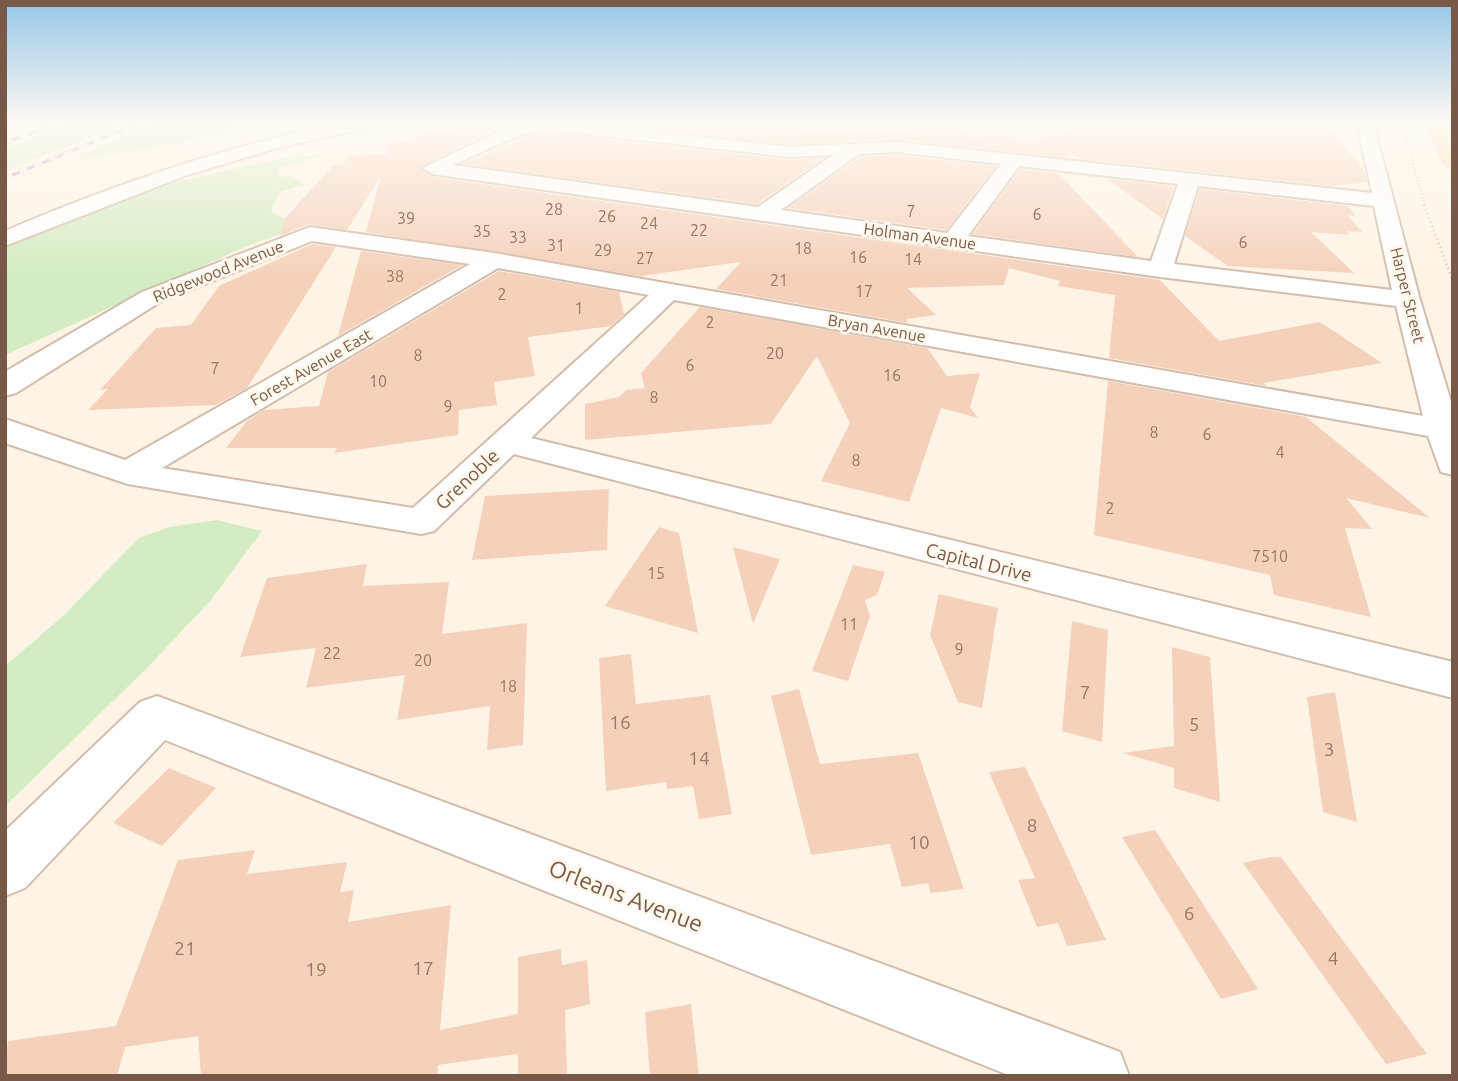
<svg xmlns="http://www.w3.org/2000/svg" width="1458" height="1081" font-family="Ubuntu,sans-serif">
<rect width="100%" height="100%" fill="#fef4e5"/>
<g fill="#d4ecc3">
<path d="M71 123H126L5 171V148Z"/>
<path d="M156 123H246C198 141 128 154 77 157Z"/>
<path d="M323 155 280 168 278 177 292 176 305 185 279 192 271 212 294 223V229L247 246 5 355V248L144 189 279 159Z"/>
<path d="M217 520 262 531 211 600 148 667 5 806V666L62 617 139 538 169 527Z"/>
</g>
<g fill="#f5d1bb">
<path d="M462 123H504L422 166V170L432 177 1160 280 1219 341 1320 322 1382 363 1263 383 1267 386 1109 358 1115 295 1058 286 1060 281 1009 268 1004 285 907 288 936 315 906 319 908 323 716 289 741 262 640 276 366 232 381 176 347 230 310 224 280 236 286 217 334 165H342L348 156 387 154 390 143 409 142 427 130H456Z"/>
<path d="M661 123 799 125V131L960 128 973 138 1006 135 1015 141 1068 135 1077 123H1275L1329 128 1365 172 1367 182 1332 186 1080 159 1071 153 1067 158 897 139 790 144 661 130Z"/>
<path d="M541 132 790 160 824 158 757 204 462 164Z"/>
<path d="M897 155 996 166 946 230 788 208 860 157Z"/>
<path d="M1020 169 1058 173 1138 257 973 234Z"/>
<path d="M1107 179 1174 186 1163 219Z"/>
<path d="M1200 189 1348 206 1356 216 1347 215 1362 232 1346 231 1350 235 1311 232 1354 273 1228 266 1185 236Z"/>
<path d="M312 244 336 247 247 388 216 405 88 410 108 389 100 390 156 328 191 325 219 286Z"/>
<path d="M361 251 462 265 338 336Z"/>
<path d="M499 271 619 292 624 314 611 326 528 337 535 376 494 382 497 405 459 410 458 435 334 453 337 448H226L247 421 264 410 319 406 328 372Z"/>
<path d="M700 307 927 348 947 376 980 373 970 407 978 418 941 408 909 502 821 481 850 423 817 356 771 424 585 440V404L619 397 626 390 645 388 641 373Z"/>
<path d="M1108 381 1306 417 1430 518 1346 498 1372 529 1345 528 1371 617 1274 595 1270 575 1094 535Z"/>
<path d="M609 489 607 550 472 560 485 496Z"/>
<path d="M659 527 679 533 698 633 605 606Z"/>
<path d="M733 547 780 559 753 624Z"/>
<path d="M367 564 363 586 449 582 442 634 527 623 523 745 487 750 490 706 397 720 405 675 306 688 316 648 240 657 267 578Z"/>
<path d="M853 565 885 572 877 595 865 600 870 616 848 681 812 671Z"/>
<path d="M939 594 998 608 982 708 958 702 930 635Z"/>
<path d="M1072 621 1108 630 1102 742 1062 731Z"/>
<path d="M1172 647 1210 657 1220 802 1174 788V768L1123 753 1174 746Z"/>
<path d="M631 654 636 704 710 695 732 814 699 819 693 786 667 789 666 782 606 791 599 658Z"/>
<path d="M799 689 820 764 918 753 964 889 931 893 928 883 902 887 890 844 811 855 771 696Z"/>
<path d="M1335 692 1357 822 1323 812 1307 697Z"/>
<path d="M1025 767 1033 783 1106 940 1067 946 1058 923 1037 927 1018 880 1035 878 989 772Z"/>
<path d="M169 768 216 788 162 846 113 823Z"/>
<path d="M1155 830 1190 884 1258 989 1221 999 1122 837Z"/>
<path d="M255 850 247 874 347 862 340 892 354 890 348 922 451 905 440 1030 518 1014V957L561 949 562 965 587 960 590 1004 565 1010 567 1076H518V1054L438 1065 437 1076H201L198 1036 125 1047 117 1076H5L8 1041 116 1026 178 860Z"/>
<path d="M1271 857H1281L1427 1054 1386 1064 1243 863Z"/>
<path d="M691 1004 699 1076H650L645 1012Z"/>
</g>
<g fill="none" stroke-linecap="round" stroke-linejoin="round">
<g stroke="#d2bdad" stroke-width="4">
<g id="street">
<path d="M525 123H578L790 147 897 142 1372 193 1357 123H1373L1420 300 1453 408V475L1441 472 1428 436 674 300 531 438 1453 662V698L514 454 434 531 421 534 128 484 5 443V419L125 460 470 264 312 241 160 302 16 393 5 396V372L8 370 142 292 310 227 494 253 1423 416 1396 306 1160 277 432 174 423 168 501 130ZM541 129 790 157 833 155 758 207 453 165 513 138ZM897 152 1001 164 947 233 781 210 859 154ZM1019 166 1178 184 1151 261 968 236ZM1198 186 1374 206 1392 290 1174 264ZM498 268 649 295 413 508 162 468Z"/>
<path d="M157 696 1096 1043 1120 1052 1129 1076H1011L165 740 25 888 5 896V831L140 702Z"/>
</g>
</g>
<g stroke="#d5bdaa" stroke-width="4">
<path id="secondary" d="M339 123H372L370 127 277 148 187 175 5 246V231C113 185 224 147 339 123Z"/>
</g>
<g stroke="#dcd4cf" stroke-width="4">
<path id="primary" d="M1427 123H1443L1453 143V169L1444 163Z"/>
</g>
<path stroke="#dab49e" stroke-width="2" stroke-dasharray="1 2.5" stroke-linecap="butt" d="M1402 123 1425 207"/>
<path stroke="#dab49e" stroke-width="2.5" stroke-dasharray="1 3.5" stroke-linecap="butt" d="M1424 205 1453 281"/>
<use href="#street" fill="#fff" fill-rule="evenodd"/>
<use href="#secondary" fill="#fff" fill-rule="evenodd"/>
<use href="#primary" fill="#ffd89b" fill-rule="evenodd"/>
<g stroke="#b6a2c8" stroke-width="3.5">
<g id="rail">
<path d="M5 143 58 123"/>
<path d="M5 178 140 123"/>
</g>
</g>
<use href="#rail" stroke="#fff8ed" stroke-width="2.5" stroke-dasharray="8" stroke-linecap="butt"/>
</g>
<linearGradient id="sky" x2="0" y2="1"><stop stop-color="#95c7e8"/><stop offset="0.45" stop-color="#fffaf3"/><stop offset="1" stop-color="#fffaf3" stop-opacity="0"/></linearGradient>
<rect width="1458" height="275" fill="url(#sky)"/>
<g text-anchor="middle" stroke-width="6" stroke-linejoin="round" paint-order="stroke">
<g font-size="16" fill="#977765">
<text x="554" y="215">28</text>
<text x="911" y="217">7</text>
<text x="1037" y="220">6</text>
<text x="607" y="222">26</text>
<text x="406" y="224">39</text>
<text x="649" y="229">24</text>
<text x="699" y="236">22</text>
<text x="482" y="237">35</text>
<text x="518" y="243">33</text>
<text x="1243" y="248">6</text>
<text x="556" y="251">31</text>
<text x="803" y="254">18</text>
<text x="603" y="256">29</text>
<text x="858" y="263">16</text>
<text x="645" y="264">27</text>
<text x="913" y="265">14</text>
<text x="395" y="282">38</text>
<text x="779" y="286">21</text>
<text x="864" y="297">17</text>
<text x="502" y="300">2</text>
<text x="579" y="314">1</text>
<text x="710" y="328">2</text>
<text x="775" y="359">20</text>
<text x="418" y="361">8</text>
<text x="690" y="371">6</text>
<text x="215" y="374">7</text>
<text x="892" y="381">16</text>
<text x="378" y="387">10</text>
<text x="654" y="403">8</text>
<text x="448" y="412">9</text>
<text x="1154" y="438">8</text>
<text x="1207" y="440">6</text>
<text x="1280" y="458">4</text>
<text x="856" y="466">8</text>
<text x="1110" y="514">2</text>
<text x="1270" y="562">7510</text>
<text x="656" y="579">15</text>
<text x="849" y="630">11</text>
<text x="959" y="655">9</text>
<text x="332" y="659">22</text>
<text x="423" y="666">20</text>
<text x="508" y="692">18</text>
</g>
<g font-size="16" fill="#785948" stroke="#fff8ed">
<text transform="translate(920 236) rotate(8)" y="6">Holman Avenue</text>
<text transform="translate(218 271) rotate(-22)" y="6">Ridgewood Avenue</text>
<text transform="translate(1408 295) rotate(76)" y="6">Harper Street</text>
<text transform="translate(877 328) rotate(10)" y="6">Bryan Avenue</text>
<text transform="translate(311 367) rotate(-30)" y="6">Forest Avenue East</text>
</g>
<g font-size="19" fill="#785948" stroke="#fff8ed">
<text transform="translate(467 479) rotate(-43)" y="7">Grenoble</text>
<text transform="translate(979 562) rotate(14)" y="7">Capital Drive</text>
</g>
<g font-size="19" fill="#977765">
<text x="1085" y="699">7</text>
<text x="620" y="729">16</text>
<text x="1194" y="731">5</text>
<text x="1329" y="756">3</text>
<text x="699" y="765">14</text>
<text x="1032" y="832">8</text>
<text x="919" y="849">10</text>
<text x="1189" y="920">6</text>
<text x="185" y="955">21</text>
<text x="1333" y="965">4</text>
<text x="423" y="975">17</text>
<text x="316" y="976">19</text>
</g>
<g font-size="23" fill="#785948" stroke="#fff8ed">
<text transform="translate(626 896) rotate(21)" y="8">Orleans Avenue</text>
</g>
</g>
<rect width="1458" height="1081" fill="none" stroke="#785948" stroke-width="14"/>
</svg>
